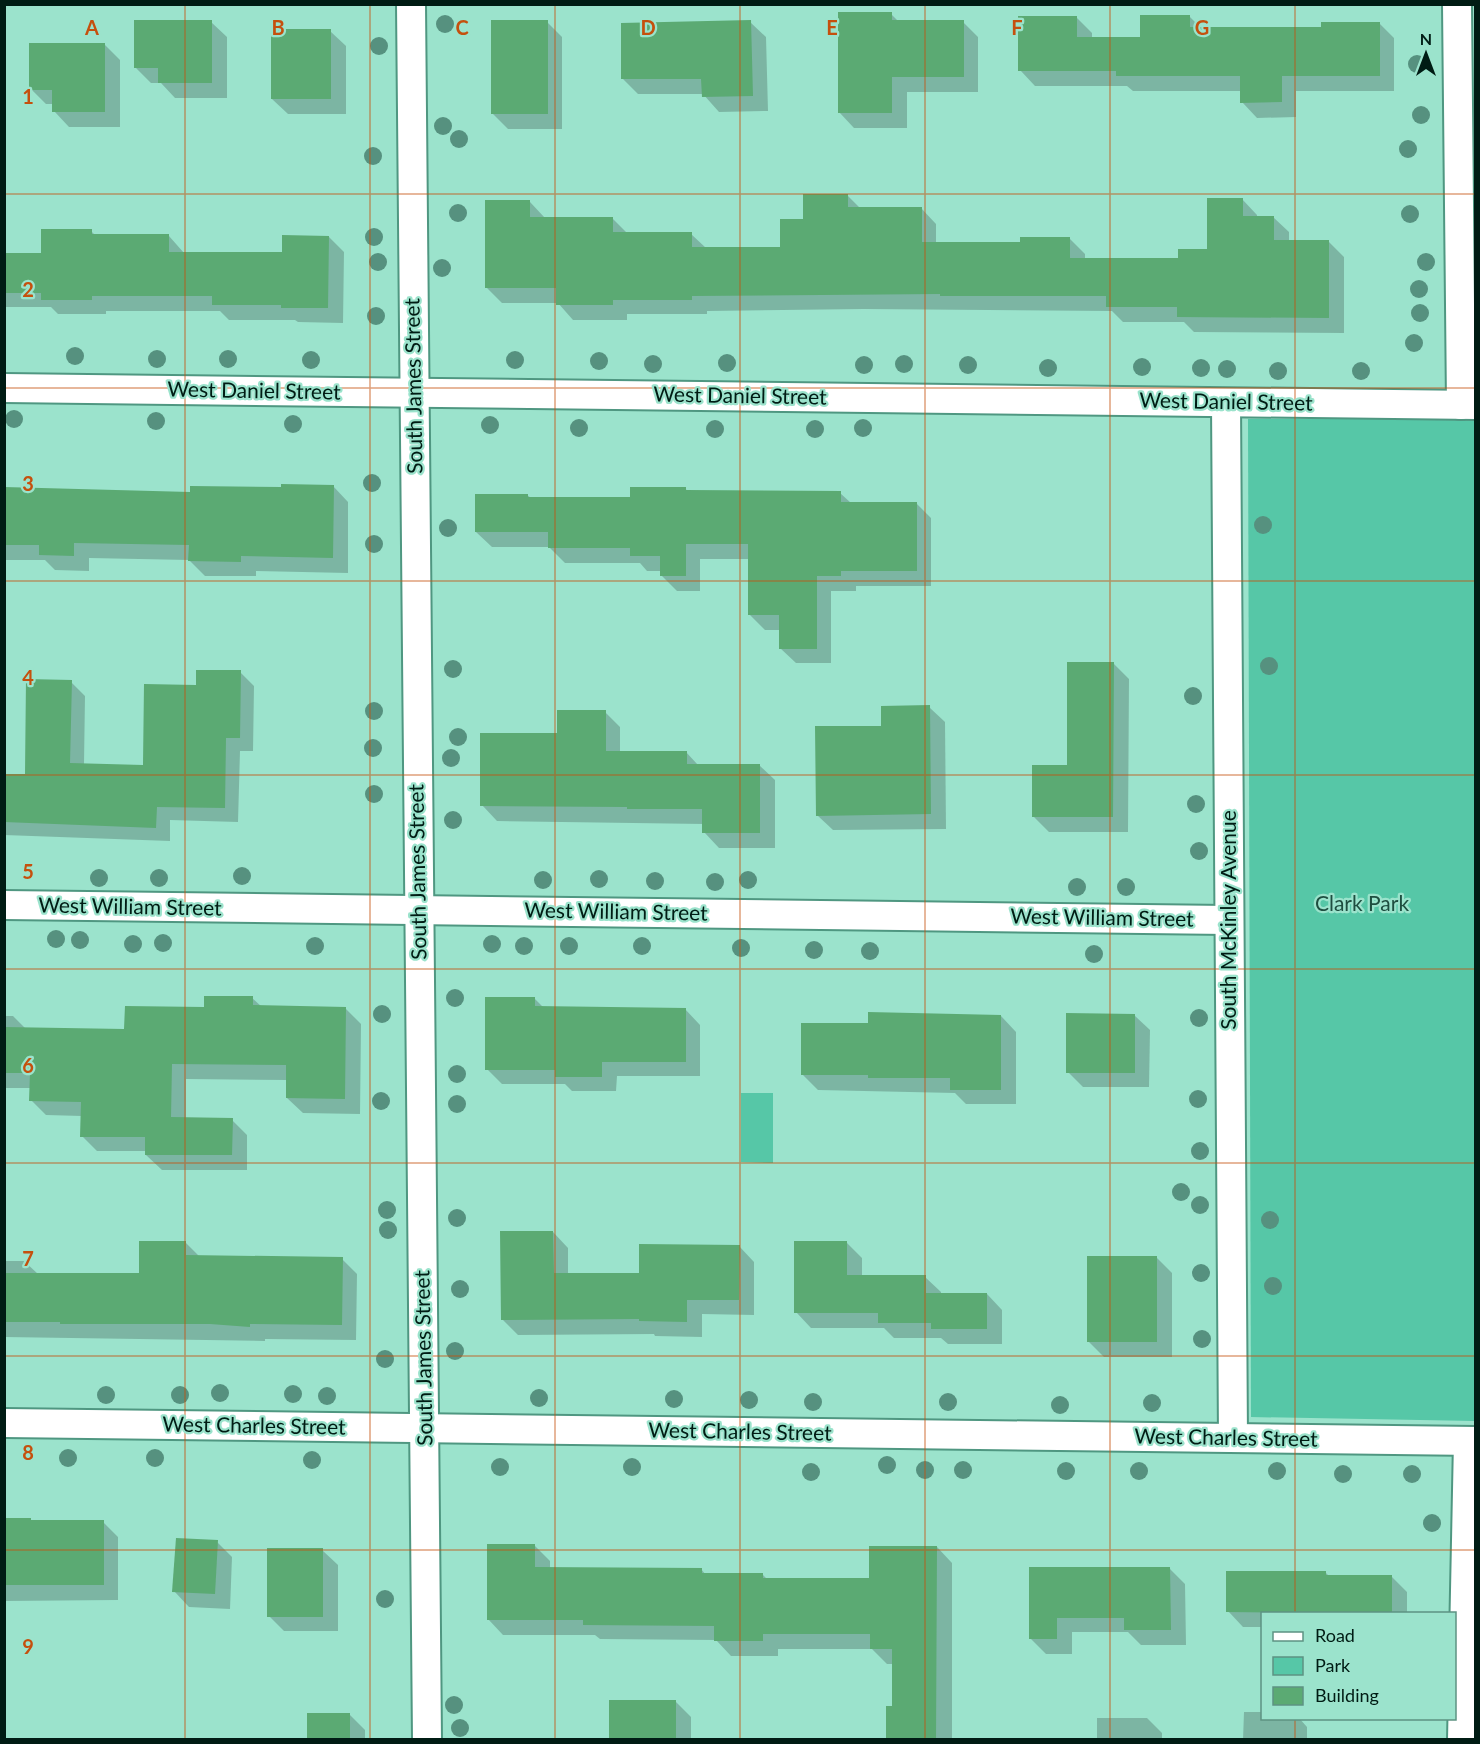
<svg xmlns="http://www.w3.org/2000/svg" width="1480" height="1744" font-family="Lato,sans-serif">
<rect width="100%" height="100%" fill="#9be3cc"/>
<g fill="#56c7a7">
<path d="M1248 419H1475V1421L1251 1417Z"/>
<path d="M741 1093H773V1163L741 1162Z"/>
</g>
<g fill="#0003">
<path d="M891 14 899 22H963L978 37V92H907V128H854L839 112Z"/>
<path d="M1189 16 1202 29H1322L1379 23 1394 38V91H1296V117L1257 118 1242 102V91H1133L1127 86H1035L1020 70 1076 17 1092 33V39H1142Z"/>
<path d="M211 22 227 37V98H175L161 83H151L136 68Z"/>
<path d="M547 22 562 37V129H508L493 114Z"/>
<path d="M750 22 766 37 768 111 719 112 703 94H638L623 79Z"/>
<path d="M330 31 346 46V114H288L272 99Z"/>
<path d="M104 44 120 60V127H69L54 111V104H46L31 89Z"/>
<path d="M848 196 860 208H921L936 224V244H1022L1069 238 1085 254V259H1179L1209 251 1242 199 1257 215V217H1273L1289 232V242H1329L1344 257V333L1194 332 1184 322H1123L1112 311 864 309 707 311V314H627V320H573L558 303H502L487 288 530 202 545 218H612L628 234H691L706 248H782L805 220Z"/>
<path d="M91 231 96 236H169L184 253H283L329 237 344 252 343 323 298 322 295 320H229L220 311H106V314H58L51 307H4V254H43Z"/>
<path d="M333 486 348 502V573L256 571V576H205L189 560 89 558V571L55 570 45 560H4V487L11 489 191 493Z"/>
<path d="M685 488 688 492 840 493 851 503H916L931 518V586H856V591H831V663H796L780 648V630H765L750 615V559H700V591H677L661 575V571H647L640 563H565L549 547H492L476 532 527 495 531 498H632Z"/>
<path d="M1114 664 1129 679 1128 832H1049L1034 817 1069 766Z"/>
<path d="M240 672 254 686 253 751H240L238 822 170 820V841L4 835V775L27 776 71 682 85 696 84 765 144 766Z"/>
<path d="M929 707 945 722 946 829 833 830 817 815 882 727Z"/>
<path d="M605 712 620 727V752H686L698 765H759L775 780V848H719L704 832V824L497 821 482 805 559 734Z"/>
<path d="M252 998 262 1007 346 1009 361 1024 360 1114 303 1113 287 1098 288 1080 186 1079V1119L232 1120 247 1135V1170H162L146 1155V1151H97L82 1136V1116L46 1115 31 1100V1088H4V1016H13L26 1029 126 1031Z"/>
<path d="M534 998 544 1008 685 1009 700 1025V1076H617L616 1091H572L565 1084H502L487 1069Z"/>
<path d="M1134 1015 1150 1030 1149 1087H1083L1068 1072Z"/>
<path d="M1001 1016 1016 1032V1104H966L955 1093 818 1090 803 1075Z"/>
<path d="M553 1232 568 1248V1274H641L739 1246 754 1262V1315L702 1314V1337L655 1336 654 1334 518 1335 503 1320Z"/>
<path d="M186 1243 199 1256 342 1259 357 1274 356 1340 265 1339V1341L4 1337V1261H24L38 1274H140Z"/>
<path d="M847 1243 862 1258V1277H925L941 1292V1294H987L1002 1310V1344H948L941 1338H894L884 1328H811L796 1312Z"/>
<path d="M1157 1258 1172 1273V1357H1104L1088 1341Z"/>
<path d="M4 1519 32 1522H103L118 1537V1600L4 1601Z"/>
<path d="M217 1542 232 1557 230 1609 189 1607 174 1591Z"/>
<path d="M534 1545 550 1561V1569H701L706 1575H763L768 1580H871L937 1547 952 1563V1740H887L894 1708V1664H887L872 1649H778V1656H731L716 1640 600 1639 595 1635H503L488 1619Z"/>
<path d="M322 1550 338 1565V1631H284L269 1616Z"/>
<path d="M1030 1569H1170L1185 1584 1186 1645H1141L1128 1632H1072V1654H1046L1030 1638Z"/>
<path d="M1325 1572 1330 1577H1392L1407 1592V1614H1262V1627H1243L1228 1611Z"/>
<path d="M676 1702 691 1717V1740H611Z"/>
<path d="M1244 1712H1262V1718H1299L1307 1727V1740H1243Z"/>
<path d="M350 1715 365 1730V1740H308Z"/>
<path d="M1097 1718H1147L1162 1733V1740H1097Z"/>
</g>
<g fill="#5baa73">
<path d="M838 12H892V20H964V77H892V113H838Z"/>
<path d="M1140 15H1190V27H1321V22H1380V76H1282V102L1240 103V76H1116V71H1018V16H1077V37H1140Z"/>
<path d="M134 20H212V83H158V68H134Z"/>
<rect x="491" y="20" width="57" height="94"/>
<path d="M751 20 753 96 702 97 701 79H621V23Z"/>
<rect x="271" y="29" width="60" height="70"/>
<path d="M29 43H105V112H52V90H29Z"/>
<path d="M803 194H848V207H922V242H1020V237H1070V258H1178V249H1207V198H1243V216H1274V240H1329V318L1177 317V307H1106V296H940V294L692 296V300H613V305H556V288H485V200H530V217H613V232H692V247H780V219H803Z"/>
<path d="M41 229H92V234H169V252H282V235L329 236 328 308H281V305H212V296H92V300H41V293H4V253H41Z"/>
<path d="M281 484 334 485 333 558 241 556V562L188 561 189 545 74 543V556L39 555V545H4V487L190 492V486L281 487Z"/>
<path d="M630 487H686V490L841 491V502H917V571H841V576H817V649H779V615H748V544H686V576H660V556H630V548H548V532H475V494H528V497H630Z"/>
<path d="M1067 662H1114L1113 817H1032V765H1067Z"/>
<path d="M196 670H241L240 738H226L225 808 157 807 156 828 4 822V774H25L26 679 72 680 70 763 143 765 144 684 196 685Z"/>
<path d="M930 705 931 814 816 816 815 726H881V706Z"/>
<path d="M557 710H606V751H687V764H760V833H702V809H627V807L480 806V733H557Z"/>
<path d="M204 996H253V1005L346 1007 345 1099 286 1098V1065L172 1064 171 1117 233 1118 232 1155H145V1137H80L81 1102 29 1101 30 1073H4V1027L124 1029 125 1006 204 1007Z"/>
<path d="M485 997H535V1006L686 1008V1062H602V1077H555V1070H485Z"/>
<path d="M868 1012 1001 1015V1090H950V1078H868V1075H801V1023H868Z"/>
<path d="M1066 1013 1135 1014V1073H1066Z"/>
<path d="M500 1231H553L554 1273H639V1244L740 1245 739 1300H687V1322L639 1321V1319L501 1320Z"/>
<path d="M139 1241H186V1255L343 1257 342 1325 250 1324V1327L210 1324H60V1322H4V1273H139Z"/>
<path d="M794 1241H847V1275H926V1293H987V1329H931V1323H878V1313H794Z"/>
<rect x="1087" y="1256" width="70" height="86"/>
<path d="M4 1518H31V1520H104V1585H4Z"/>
<path d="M176 1538 218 1540 215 1594 172 1592Z"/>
<path d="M487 1544H535V1567L702 1568V1573H763V1578H869V1546H937L936 1740H886V1706H892V1649H870V1634H763V1641H714V1626L583 1625V1620H487Z"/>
<rect x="267" y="1548" width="56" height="69"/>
<path d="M1029 1567H1170L1171 1630H1124V1618H1057V1639H1029Z"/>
<path d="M1226 1571H1326V1575H1392V1614L1226 1612Z"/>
<rect x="609" y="1700" width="67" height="40"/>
<rect x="307" y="1713" width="43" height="27"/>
</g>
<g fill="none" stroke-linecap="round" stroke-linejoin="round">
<g stroke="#4f9781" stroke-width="32">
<g id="minor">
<path d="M411 4 427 1740"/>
<path d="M1457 4 1461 405"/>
<path d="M4 388 1476 405"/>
<path d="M1226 403 1233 1438"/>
<path d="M4 905 1228 920"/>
<path d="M4 1423 1476 1441"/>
<path d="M1462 1740 1468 1441"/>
</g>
</g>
<use href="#minor" stroke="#fff" stroke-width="28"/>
</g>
<g fill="#56917f">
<circle cx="445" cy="24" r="9"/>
<circle cx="379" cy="46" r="9"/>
<circle cx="1417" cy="64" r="9"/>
<circle cx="1421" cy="115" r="9"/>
<circle cx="443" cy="126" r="9"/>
<circle cx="459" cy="139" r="9"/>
<circle cx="1408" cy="149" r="9"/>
<circle cx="373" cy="156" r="9"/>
<circle cx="458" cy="213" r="9"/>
<circle cx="1410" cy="214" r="9"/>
<circle cx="374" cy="237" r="9"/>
<circle cx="378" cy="262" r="9"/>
<circle cx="1426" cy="262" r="9"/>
<circle cx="442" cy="268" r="9"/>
<circle cx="1419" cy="289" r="9"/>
<circle cx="1420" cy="313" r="9"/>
<circle cx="376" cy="316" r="9"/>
<circle cx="1414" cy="343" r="9"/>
<circle cx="75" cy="356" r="9"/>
<circle cx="157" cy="359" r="9"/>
<circle cx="228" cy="359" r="9"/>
<circle cx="311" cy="360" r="9"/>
<circle cx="515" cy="360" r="9"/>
<circle cx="599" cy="361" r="9"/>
<circle cx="727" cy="363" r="9"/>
<circle cx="653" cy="364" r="9"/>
<circle cx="904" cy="364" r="9"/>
<circle cx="864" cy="365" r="9"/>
<circle cx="968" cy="365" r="9"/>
<circle cx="1142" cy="367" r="9"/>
<circle cx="1048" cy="368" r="9"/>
<circle cx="1201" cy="368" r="9"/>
<circle cx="1227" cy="369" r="9"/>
<circle cx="1278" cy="371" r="9"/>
<circle cx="1361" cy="371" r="9"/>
<circle cx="14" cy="419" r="9"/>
<circle cx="156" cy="421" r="9"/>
<circle cx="293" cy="424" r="9"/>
<circle cx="490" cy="425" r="9"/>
<circle cx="579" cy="428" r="9"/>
<circle cx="863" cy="428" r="9"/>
<circle cx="715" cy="429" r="9"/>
<circle cx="815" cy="429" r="9"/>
<circle cx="372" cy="483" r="9"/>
<circle cx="1263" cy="525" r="9"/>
<circle cx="448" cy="528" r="9"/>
<circle cx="374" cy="544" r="9"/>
<circle cx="1269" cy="666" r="9"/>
<circle cx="453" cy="669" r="9"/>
<circle cx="1193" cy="696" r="9"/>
<circle cx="374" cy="711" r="9"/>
<circle cx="458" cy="737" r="9"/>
<circle cx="373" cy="748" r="9"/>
<circle cx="451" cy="758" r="9"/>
<circle cx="374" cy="794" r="9"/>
<circle cx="1196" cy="804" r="9"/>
<circle cx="453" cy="820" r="9"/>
<circle cx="1199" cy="851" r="9"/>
<circle cx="242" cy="876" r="9"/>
<circle cx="99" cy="878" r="9"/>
<circle cx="159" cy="878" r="9"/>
<circle cx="599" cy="879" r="9"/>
<circle cx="543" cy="880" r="9"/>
<circle cx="748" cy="880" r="9"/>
<circle cx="655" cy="881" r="9"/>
<circle cx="715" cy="882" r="9"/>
<circle cx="1077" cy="887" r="9"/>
<circle cx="1126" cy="887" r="9"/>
<circle cx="56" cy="939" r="9"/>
<circle cx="80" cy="940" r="9"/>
<circle cx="163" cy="943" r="9"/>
<circle cx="133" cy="944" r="9"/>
<circle cx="492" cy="944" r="9"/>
<circle cx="315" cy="946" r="9"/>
<circle cx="524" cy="946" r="9"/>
<circle cx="569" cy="946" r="9"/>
<circle cx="642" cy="946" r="9"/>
<circle cx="741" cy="948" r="9"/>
<circle cx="814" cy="950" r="9"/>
<circle cx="870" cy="951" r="9"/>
<circle cx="1094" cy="954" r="9"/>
<circle cx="455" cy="998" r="9"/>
<circle cx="382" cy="1014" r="9"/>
<circle cx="1199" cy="1018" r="9"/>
<circle cx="457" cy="1074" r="9"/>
<circle cx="1198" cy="1099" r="9"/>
<circle cx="381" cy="1101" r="9"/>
<circle cx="457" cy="1104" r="9"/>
<circle cx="1200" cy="1151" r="9"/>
<circle cx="1181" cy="1192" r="9"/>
<circle cx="1200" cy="1205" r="9"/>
<circle cx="387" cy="1210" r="9"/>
<circle cx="457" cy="1218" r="9"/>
<circle cx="1270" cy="1220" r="9"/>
<circle cx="388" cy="1230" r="9"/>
<circle cx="1201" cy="1273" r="9"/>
<circle cx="1273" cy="1286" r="9"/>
<circle cx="460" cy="1289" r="9"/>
<circle cx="1202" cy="1339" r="9"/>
<circle cx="455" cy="1351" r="9"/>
<circle cx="385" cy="1359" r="9"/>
<circle cx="220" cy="1393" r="9"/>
<circle cx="293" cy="1394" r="9"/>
<circle cx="106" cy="1395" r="9"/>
<circle cx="180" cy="1395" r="9"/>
<circle cx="327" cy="1396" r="9"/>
<circle cx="539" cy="1398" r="9"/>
<circle cx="674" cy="1399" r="9"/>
<circle cx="749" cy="1400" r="9"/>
<circle cx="813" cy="1402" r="9"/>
<circle cx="948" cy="1402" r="9"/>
<circle cx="1152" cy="1403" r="9"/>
<circle cx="1060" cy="1405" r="9"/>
<circle cx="68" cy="1458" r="9"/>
<circle cx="155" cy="1458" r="9"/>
<circle cx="312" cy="1460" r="9"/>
<circle cx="887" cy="1465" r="9"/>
<circle cx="500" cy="1467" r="9"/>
<circle cx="632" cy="1467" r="9"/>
<circle cx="925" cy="1470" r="9"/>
<circle cx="963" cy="1470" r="9"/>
<circle cx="1066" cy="1471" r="9"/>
<circle cx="1139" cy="1471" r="9"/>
<circle cx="1277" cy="1471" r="9"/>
<circle cx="811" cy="1472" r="9"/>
<circle cx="1343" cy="1474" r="9"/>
<circle cx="1412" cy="1474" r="9"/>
<circle cx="1432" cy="1523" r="9"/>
<circle cx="385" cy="1599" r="9"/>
<circle cx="454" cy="1705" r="9"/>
<circle cx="460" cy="1728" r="9"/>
</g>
<path fill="none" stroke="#c5500d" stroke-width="1.5" stroke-opacity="0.55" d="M185 4V1740M370 4V1740M555 4V1740M740 4V1740M925 4V1740M1110 4V1740M1295 4V1614M4 194H1476M4 388H1476M4 581H1476M4 775H1476M4 969H1476M4 1163H1476M4 1356H1476M4 1550H1476M1295 1718V1740"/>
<g text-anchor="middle" stroke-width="4.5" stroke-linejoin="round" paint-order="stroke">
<g font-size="21" fill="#001c14" stroke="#9be3cc">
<text transform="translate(414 386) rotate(-91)" y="7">South James Street</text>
<text transform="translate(254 391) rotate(1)" y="7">West Daniel Street</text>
<text transform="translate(740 396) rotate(1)" y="7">West Daniel Street</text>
<text transform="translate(1226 402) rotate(1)" y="7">West Daniel Street</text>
<text transform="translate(418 872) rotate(-91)" y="7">South James Street</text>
<text transform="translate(130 907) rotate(1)" y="7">West William Street</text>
<text transform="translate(616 912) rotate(1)" y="7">West William Street</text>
<text transform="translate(1102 918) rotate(1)" y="7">West William Street</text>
<text transform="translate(1229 920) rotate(-90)" y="7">South McKinley Avenue</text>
<text transform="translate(424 1358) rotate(-91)" y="7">South James Street</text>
<text transform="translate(254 1426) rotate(1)" y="7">West Charles Street</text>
<text transform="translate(740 1432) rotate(1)" y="7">West Charles Street</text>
<text transform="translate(1226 1438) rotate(1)" y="7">West Charles Street</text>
</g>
<g font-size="21" fill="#1e4e40" stroke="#9be3cc">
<text x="1362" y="911">Clark Park</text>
</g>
</g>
<g font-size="20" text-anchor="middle" font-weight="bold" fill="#c5500d" stroke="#9be3cc" stroke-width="4.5" stroke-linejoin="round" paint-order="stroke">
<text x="92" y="35">A</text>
<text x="278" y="35">B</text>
<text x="462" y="35">C</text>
<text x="648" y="35">D</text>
<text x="832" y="35">E</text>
<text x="1017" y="35">F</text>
<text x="1202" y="35">G</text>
<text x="28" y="104">1</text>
<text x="28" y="297">2</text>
<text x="28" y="491">3</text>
<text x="28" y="685">4</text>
<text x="28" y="879">5</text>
<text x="28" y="1073">6</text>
<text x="28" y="1266">7</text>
<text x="28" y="1460">8</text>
<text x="28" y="1654">9</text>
</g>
<rect width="1480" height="1744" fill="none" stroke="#001c14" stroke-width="12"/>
<rect x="1261" y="1612" width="195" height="108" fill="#9be3cc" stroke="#5d9382" stroke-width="1.5"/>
<rect x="1273" y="1632" width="30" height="9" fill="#ffffff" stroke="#5d9382" stroke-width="1.5"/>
<text x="1315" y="1642" font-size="18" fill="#001c14">Road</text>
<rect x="1273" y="1657" width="30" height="18" fill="#56c7a7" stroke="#5d9382" stroke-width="1.5"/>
<text x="1315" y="1672" font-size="18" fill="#001c14">Park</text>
<rect x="1273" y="1687" width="30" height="18" fill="#5baa73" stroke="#5d9382" stroke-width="1.5"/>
<text x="1315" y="1702" font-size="18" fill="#001c14">Building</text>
<g transform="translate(1426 54)" stroke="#9be3cc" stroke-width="4.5" paint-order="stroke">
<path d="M0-4.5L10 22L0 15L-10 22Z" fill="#001c14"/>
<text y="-9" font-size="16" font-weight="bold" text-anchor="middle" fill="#001c14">N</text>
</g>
</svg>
